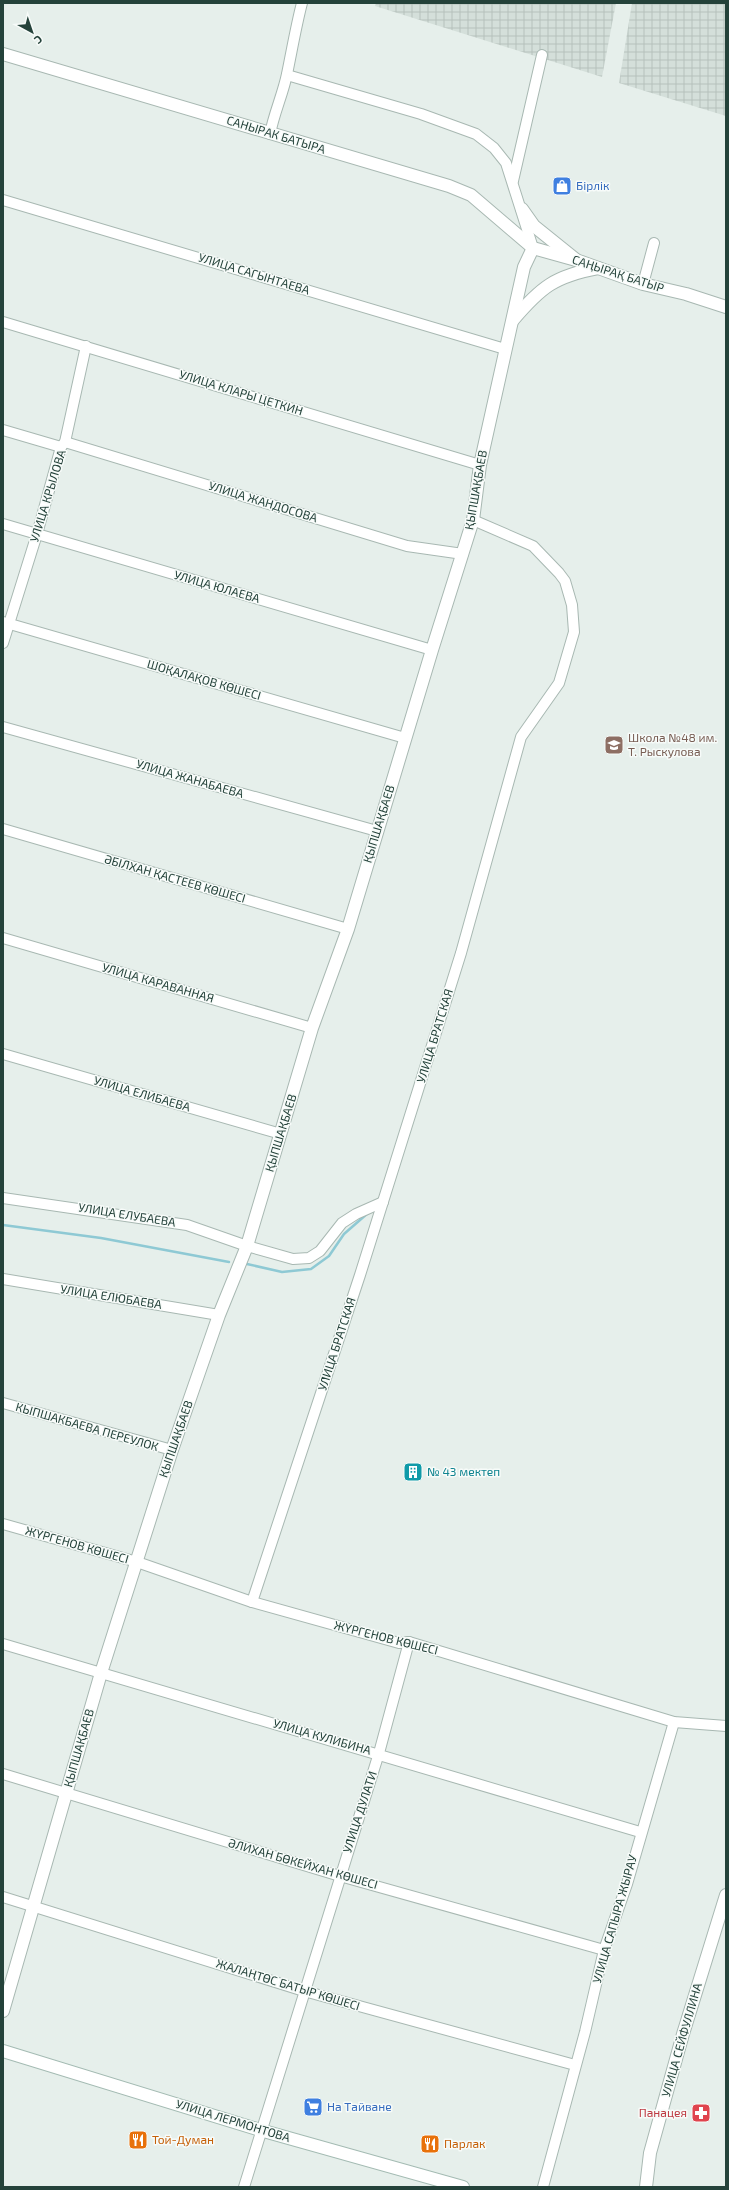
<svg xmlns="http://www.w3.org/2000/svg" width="729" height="2190" font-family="'Exo 2',sans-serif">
<defs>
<pattern id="industrial-grid" width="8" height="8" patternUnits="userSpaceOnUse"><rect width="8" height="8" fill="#d4dfda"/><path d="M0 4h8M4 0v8" fill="none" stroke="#b6c1bc"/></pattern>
</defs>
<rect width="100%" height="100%" fill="#e6efeb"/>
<g fill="url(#industrial-grid)">
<path d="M376 3H616L602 77 375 6Z"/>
<path d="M632 3H726V116L619 83Z"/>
</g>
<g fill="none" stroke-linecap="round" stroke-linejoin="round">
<g stroke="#8ec9d4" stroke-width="2.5">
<path d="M3 1225 101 1238 229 1262"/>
<path d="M247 1264 282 1272 311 1269 329 1256 344 1234 368 1213"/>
</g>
<g stroke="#a8b8b2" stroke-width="12">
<g id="minor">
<path d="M287 75 421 114 476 134 494 148 506 163 533 248"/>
<path d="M270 134C274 113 283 94 287 74 292 50 296 26 302 3"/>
<path d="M513 181 542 55"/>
<path d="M3 200 505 349"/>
<path d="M643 284 654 243"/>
<path d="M3 322 480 465"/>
<path d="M3 430 61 447"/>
<path d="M65 442 407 546 463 554"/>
<path d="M3 524 432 650"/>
<path d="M3 622 405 738"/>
<path d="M3 643 37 534 61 447 65 442 86 346"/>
<path d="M3 727 377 831"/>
<path d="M3 829 348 929"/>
<path d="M3 938 312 1028"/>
<path d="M3 1054 281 1134"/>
<path d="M3 1198 187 1225 247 1246 293 1259 309 1258 320 1251 342 1223 356 1214 383 1202"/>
<path d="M3 1279 219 1315"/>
<path d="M3 1403 172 1450"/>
<path d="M3 1524 137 1562 252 1602 399 1643 409 1642 674 1722 726 1726"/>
<path d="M252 1602 360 1275 461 953 521 737 559 683 574 632 572 605 565 581 559 573 533 546 473 520"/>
<path d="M3 1644 640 1832"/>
<path d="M3 1774 340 1876 604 1950"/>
<path d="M3 1897 304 1991 575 2065"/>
<path d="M244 2187 379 1753 409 1642"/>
<path d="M543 2187 585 2032 604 1950 627 1884 674 1722"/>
</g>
</g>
<g stroke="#a8b8b2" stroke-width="14">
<g id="tertiary">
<path d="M3 54 449 186 471 195 533 248 576 260 643 284 686 294 726 307"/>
<path d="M522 209 534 226 575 259"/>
<path d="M513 320C541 287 555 276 598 268"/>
<path d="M3 2011 101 1673 172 1450 219 1315 247 1246 312 1028 348 929 432 650 473 520 480 465 524 267 533 248"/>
<path d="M646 2187 650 2153 683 2034 726 1895"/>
</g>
</g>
<g stroke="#a4bbb3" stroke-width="14">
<path id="secondary" d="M3 2051 260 2130 463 2187"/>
</g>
<use href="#minor" stroke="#fff" stroke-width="10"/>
<use href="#tertiary" stroke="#fff" stroke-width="12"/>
<use href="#secondary" stroke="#fff" stroke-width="12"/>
</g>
<defs>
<g id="shop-square" transform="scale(1)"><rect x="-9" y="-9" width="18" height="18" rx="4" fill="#3f7fe0" stroke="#f7fbf9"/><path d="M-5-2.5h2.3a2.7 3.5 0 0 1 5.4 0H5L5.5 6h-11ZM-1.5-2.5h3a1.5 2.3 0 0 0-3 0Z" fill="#fff"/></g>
<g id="school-square" transform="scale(1)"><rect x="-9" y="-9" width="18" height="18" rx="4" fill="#8d6e63" stroke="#f7fbf9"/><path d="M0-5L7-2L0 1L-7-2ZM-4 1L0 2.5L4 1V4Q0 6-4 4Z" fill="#fff"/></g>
<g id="building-square" transform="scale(1)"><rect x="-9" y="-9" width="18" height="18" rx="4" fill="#0f9aa8" stroke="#f7fbf9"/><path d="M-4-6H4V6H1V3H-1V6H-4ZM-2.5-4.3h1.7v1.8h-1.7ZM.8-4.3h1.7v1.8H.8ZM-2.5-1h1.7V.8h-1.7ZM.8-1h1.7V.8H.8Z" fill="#fff"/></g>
<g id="supermarket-square" transform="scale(1)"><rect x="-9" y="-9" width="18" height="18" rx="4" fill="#3f7fe0" stroke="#f7fbf9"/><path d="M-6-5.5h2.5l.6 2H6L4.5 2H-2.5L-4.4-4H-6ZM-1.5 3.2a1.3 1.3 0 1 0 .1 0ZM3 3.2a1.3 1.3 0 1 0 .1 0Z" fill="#fff"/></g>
<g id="pharmacy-square" transform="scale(1)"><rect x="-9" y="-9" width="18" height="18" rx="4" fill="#e0444e" stroke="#f7fbf9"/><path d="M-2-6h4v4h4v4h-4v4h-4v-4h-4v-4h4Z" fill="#fff"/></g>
<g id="restaurant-square" transform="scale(1)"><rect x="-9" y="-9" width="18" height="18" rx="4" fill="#e8710a" stroke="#f7fbf9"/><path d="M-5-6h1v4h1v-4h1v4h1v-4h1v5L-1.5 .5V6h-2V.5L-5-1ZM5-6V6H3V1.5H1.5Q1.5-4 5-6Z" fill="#fff"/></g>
</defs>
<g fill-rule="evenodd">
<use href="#shop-square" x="562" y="186"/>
<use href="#school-square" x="614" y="745"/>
<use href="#building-square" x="413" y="1472"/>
<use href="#supermarket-square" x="313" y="2107"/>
<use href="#pharmacy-square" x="701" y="2113"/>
<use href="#restaurant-square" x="138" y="2140"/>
<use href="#restaurant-square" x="430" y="2144"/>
</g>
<g text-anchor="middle" stroke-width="3" stroke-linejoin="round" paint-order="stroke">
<g font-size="12" fill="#24423a" stroke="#f7fbf9">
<text transform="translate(276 135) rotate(17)" y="4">САНЫРАК БАТЫРА</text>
<text transform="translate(254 274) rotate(17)" y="4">УЛИЦА САГЫНТАЕВА</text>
<text transform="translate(618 274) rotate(18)" y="4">САҢЫРАҚ БАТЫР</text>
<text transform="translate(241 393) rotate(17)" y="4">УЛИЦА КЛАРЫ ЦЕТКИН</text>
<text transform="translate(476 490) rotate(-80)" y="4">ҚЫПШАҚБАЕВ</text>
<text transform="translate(48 496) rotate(-73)" y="4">УЛИЦА КРЫЛОВА</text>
<text transform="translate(263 502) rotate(17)" y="4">УЛИЦА ЖАНДОСОВА</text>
<text transform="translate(217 587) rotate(16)" y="4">УЛИЦА ЮЛАЕВА</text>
<text transform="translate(204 680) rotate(16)" y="4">ШОҚАЛАҚОВ КӨШЕСІ</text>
<text transform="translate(190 779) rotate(16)" y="4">УЛИЦА ЖАНАБАЕВА</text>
<text transform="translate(379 824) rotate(-73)" y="4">ҚЫПШАҚБАЕВ</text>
<text transform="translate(175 879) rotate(16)" y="4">ӘБІЛХАН ҚАСТЕЕВ КӨШЕСІ</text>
<text transform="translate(158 983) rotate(16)" y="4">УЛИЦА КАРАВАННАЯ</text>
<text transform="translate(435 1036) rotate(-73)" y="4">УЛИЦА БРАТСКАЯ</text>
<text transform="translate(142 1094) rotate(16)" y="4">УЛИЦА ЕЛИБАЕВА</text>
<text transform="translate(281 1133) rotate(-73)" y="4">ҚЫПШАҚБАЕВ</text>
<text transform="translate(127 1215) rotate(9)" y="4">УЛИЦА ЕЛУБАЕВА</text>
<text transform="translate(111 1297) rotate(9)" y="4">УЛИЦА ЕЛЮБАЕВА</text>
<text transform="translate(337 1344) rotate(-72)" y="4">УЛИЦА БРАТСКАЯ</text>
<text transform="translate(87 1427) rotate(16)" y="4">КЫПШАКБАЕВА ПЕРЕУЛОК</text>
<text transform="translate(176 1439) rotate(-71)" y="4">ҚЫПШАҚБАЕВ</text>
<text transform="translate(77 1545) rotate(16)" y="4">ЖҮРГЕНОВ КӨШЕСІ</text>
<text transform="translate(386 1638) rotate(14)" y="4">ЖҮРГЕНОВ КӨШЕСІ</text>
<text transform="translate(322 1737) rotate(16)" y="4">УЛИЦА КУЛИБИНА</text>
<text transform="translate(79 1748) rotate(-74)" y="4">ҚЫПШАҚБАЕВ</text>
<text transform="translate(360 1812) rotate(-72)" y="4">УЛИЦА ДУЛАТИ</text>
<text transform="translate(303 1864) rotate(16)" y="4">ӘЛИХАН БӨКЕЙХАН КӨШЕСІ</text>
<text transform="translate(615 1919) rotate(-74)" y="4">УЛИЦА САПЫРА ЖЫРАУ</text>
<text transform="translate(288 1985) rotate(17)" y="4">ЖАЛАҢТӨС БАТЫР КӨШЕСІ</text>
<text transform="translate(682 2040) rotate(-74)" y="4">УЛИЦА СЕЙФУЛЛИНА</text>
<text transform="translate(233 2121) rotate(17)" y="4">УЛИЦА ЛЕРМОНТОВА</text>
</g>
<g font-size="12" fill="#366cbe" stroke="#f7fbf9" text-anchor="start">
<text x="576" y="190">Бірлік</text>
<text x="327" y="2111">На Тайване</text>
</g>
<g font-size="12" fill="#785e54" stroke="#f7fbf9" text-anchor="start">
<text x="628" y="742">Школа №48 им.<tspan x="628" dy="14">Т. Рыскулова</tspan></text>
</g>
<g font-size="12" fill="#0d838f" stroke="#f7fbf9" text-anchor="start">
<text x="427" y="1476">№ 43 мектеп</text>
</g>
<g font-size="12" fill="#be3a42" stroke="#f7fbf9" text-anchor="end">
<text x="687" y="2117">Панацея</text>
</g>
<g font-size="12" fill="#c56008" stroke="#f7fbf9" text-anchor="start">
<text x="152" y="2144">Той-Думан</text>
<text x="444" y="2148">Парлак</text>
</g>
</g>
<rect width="729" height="2190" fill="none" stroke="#24423a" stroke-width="8"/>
<g transform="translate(32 32) rotate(140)" stroke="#f7fbf9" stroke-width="3" paint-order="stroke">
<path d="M0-3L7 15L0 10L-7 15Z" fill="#24423a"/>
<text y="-6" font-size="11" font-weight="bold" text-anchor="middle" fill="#24423a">С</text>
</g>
</svg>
